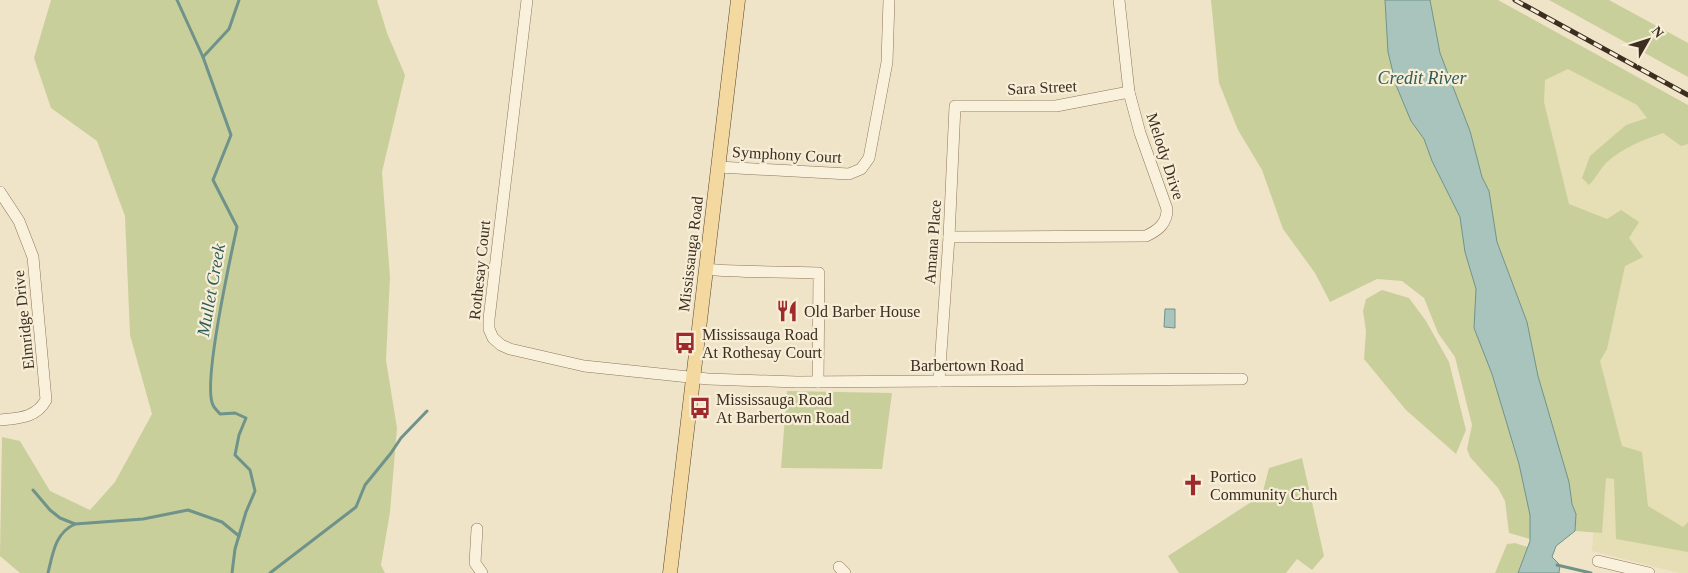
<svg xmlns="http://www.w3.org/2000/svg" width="1688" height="573" font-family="'Times New Roman',serif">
<rect width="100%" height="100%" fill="#f0e4c8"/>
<path fill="#e6deb5" d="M1478 12 1688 128V573H1679L1592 551 1602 418Z"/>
<g fill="#c9cf9b">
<path d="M51 0H377L387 33 405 75 382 172 390 277 386 360 397 428 390 512 381 565 385 573H20L0 556 2 437 20 441 50 491 90 510 115 482 152 414 130 335 125 216 97 141 51 108 34 58Z"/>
<path d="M1211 0H1385L1388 52 1396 85 1411 121 1424 139 1432 161 1460 217 1465 252 1476 289 1474 328 1492 374 1519 464 1530 515V539L1509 533 1505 501 1498 488 1470 457 1467 449 1472 425 1455 357 1438 333 1424 298 1402 281 1377 279 1330 302 1315 273 1283 229 1262 170 1238 130 1219 83Z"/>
<path d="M1430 0H1498L1688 105V144L1681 146 1663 133C1643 140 1622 148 1606 163 1600 169 1596 178 1589 185L1582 178 1590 156 1626 125 1647 118 1637 105 1568 69 1545 80 1544 102 1569 204 1607 219 1621 210 1639 222 1629 238 1643 257 1625 266 1607 349 1600 361 1622 446 1642 452 1648 506 1683 527 1688 522V552L1616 539 1614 479 1606 478 1602 533 1575 531 1576 514 1572 504 1569 482 1538 376 1527 322 1497 242 1489 191 1482 177 1470 131 1440 53Z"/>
<path d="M1549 0H1609L1688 43V77Z"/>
<path d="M1382 290 1409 298 1426 321 1449 362 1466 430 1456 454 1406 410 1364 359 1366 331 1363 311 1366 299Z"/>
<path d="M787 391 892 393 882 469 781 468Z"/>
<path d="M1302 458 1324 556 1312 570 1297 559 1286 573H1179L1168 556 1262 495 1269 468Z"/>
<path d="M1515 543 1528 547 1518 573H1495L1507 544Z"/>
</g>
<g fill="#a9c4bc" stroke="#6f938a">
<path d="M1385 0H1430L1440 53 1470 131 1482 177 1489 191 1497 242 1527 322 1538 376 1569 482 1572 504 1576 514 1575 531 1556 546 1552 557 1560 565 1559 573H1518L1530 541V515L1519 464 1492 374 1474 328 1476 289 1465 252 1460 217 1432 161 1424 139 1411 121 1396 85 1388 52Z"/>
<path d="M1165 309H1175V328L1164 327Z"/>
</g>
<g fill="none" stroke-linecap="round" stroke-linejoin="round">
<g stroke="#6f938a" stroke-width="3">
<path d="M177 0 203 57"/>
<path d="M33 490 50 510 60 518 75 524 143 519 188 510 222 522 239 536"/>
<path d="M1557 565 1591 573"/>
<path d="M48 573C53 553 55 533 75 524"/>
<path d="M232 573 235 549 246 512 255 491 250 470 235 455 239 435 246 418 235 413 220 414C218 411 214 408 213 405 202 384 231 255 237 227L213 180 231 135 203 57 229 29 239 0"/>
<path d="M270 573 356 507 365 485 391 453 401 438 427 411"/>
</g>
<g stroke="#8d765c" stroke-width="12">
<g id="minor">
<path d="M527 0 489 319V329L493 338 501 345 510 349 584 366 708 379 797 382 1242 379"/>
<path d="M718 167 849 174 861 169 869 158 887 62 889 0"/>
<path d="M0 192 19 221 33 257 46 400C36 418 19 418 0 420"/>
<path d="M949 237 1146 236C1159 230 1167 223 1167 209L1140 133 1129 92 1119 0"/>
<path d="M705 269C743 273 781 271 819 273L818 382"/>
<path d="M939 381 949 237 955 106H1056L1129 92"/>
<path d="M477 529 475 563 482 573"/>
<path d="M1598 561 1649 573"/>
<path d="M839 567 845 573"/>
</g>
</g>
<g stroke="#5b4430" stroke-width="15">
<path id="major" d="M670 573 738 0"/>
</g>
<use href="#minor" stroke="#faf1dc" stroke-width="11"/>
<use href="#major" stroke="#f3d9a0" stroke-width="14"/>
<g stroke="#3d2e20" stroke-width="5">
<path id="rail" d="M1515 0 1688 95"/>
</g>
<use href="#rail" stroke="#f7eed8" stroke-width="3" stroke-dasharray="9" stroke-linecap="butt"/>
</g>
<defs>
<g id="restaurant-bare" transform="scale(1.725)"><path d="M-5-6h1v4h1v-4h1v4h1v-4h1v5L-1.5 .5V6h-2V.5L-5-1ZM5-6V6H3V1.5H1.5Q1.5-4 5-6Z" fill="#9e2a2b" stroke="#f7eed8" stroke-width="2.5" paint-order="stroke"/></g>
<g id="bus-bare" transform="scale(1.725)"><path d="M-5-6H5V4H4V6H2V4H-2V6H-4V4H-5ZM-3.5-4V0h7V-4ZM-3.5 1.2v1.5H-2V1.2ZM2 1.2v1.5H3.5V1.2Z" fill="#9e2a2b" stroke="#f7eed8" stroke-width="2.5" paint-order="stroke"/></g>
<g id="church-bare" transform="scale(1.725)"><path d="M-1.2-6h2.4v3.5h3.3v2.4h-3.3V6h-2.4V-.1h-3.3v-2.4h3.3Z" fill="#9e2a2b" stroke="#f7eed8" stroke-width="2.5" paint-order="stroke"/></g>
</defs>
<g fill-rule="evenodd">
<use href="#restaurant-bare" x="787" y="311"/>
<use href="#bus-bare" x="685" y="343"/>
<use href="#bus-bare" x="700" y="408"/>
<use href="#church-bare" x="1193" y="485"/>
</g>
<g text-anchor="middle" stroke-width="4.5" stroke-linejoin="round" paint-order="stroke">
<g font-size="16" fill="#3d2e20" stroke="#f7eed8">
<text transform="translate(1042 87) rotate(-3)" y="6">Sara Street</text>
<text transform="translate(787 154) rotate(3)" y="6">Symphony Court</text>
<text transform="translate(1166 156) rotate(72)" y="6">Melody Drive</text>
<text transform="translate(932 242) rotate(-86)" y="6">Amana Place</text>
<text transform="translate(690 254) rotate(-83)" y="6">Mississauga Road</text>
<text transform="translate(479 270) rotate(-84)" y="6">Rothesay Court</text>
<text transform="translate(23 320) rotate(-96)" y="6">Elmridge Drive</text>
<text x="967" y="371">Barbertown Road</text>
</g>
<g font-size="16" fill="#3d2e20" stroke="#f7eed8" text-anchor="start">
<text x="804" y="317">Old Barber House</text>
<text x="702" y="340">Mississauga Road<tspan x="702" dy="18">At Rothesay Court</tspan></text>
<text x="716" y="405">Mississauga Road<tspan x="716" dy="18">At Barbertown Road</tspan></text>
<text x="1210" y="482">Portico<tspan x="1210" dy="18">Community Church</tspan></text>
</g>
<g font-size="18" font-style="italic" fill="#2f5d5a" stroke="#f7eed8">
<text x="1422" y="84">Credit River</text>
<text transform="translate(211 290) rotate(-80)" y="6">Mullet Creek</text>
</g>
</g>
<g transform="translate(1648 40) rotate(51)" stroke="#f7eed8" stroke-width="4" paint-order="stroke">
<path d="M0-4L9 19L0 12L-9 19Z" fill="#3d2e20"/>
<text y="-8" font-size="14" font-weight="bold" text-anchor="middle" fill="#3d2e20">N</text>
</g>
</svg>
